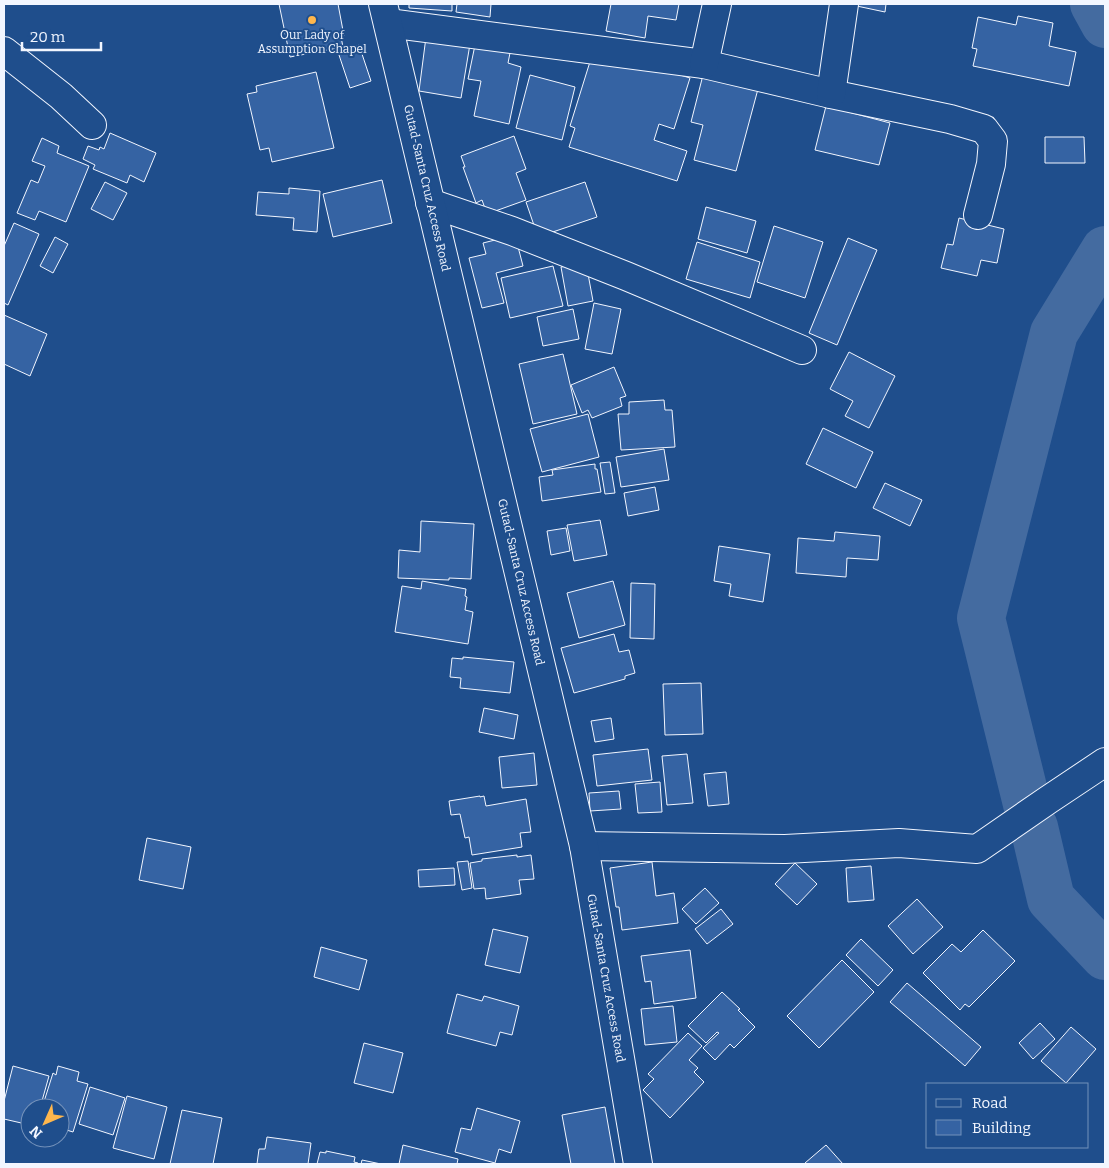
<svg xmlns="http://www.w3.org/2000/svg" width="1109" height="1168" font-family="Bitter,serif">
<rect width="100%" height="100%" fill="#1f4e8c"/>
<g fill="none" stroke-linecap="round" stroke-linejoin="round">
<g stroke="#446ba0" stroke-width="48">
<path d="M1094 4 1105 24"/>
<path d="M1027 804 981 618 1054 333 1105 250"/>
<path d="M1034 827 1051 899 1105 956"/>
</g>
</g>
<g fill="#3563a3" stroke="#f2f6ff">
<path d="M279 4H338L344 36 341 37 343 47 290 57Z"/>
<path d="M409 4H452V11L409 8Z"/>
<path d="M457 4H491L490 17 456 12Z"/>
<path d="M611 4H679L676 20 648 16 645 38 606 31Z"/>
<path d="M852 4H886L885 12 852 5Z"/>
<path d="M1018 16 1053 23 1049 46 1076 52 1069 86 973 66 977 49 972 48 978 17 1016 25Z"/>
<path d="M426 37 470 44 461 98 419 91Z"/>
<path d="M359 45 371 81 350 88 338 52Z"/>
<path d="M475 45 510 53 508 63 521 67 509 124 474 116 481 81 468 79Z"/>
<path d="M593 52 615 55 690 78 674 129 659 124 654 140 687 151 677 181 569 147 575 128 570 126Z"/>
<path d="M316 72 334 148 272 162 269 148 260 150 247 94 257 92 256 86Z"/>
<path d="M530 75 575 87 562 140 516 128Z"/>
<path d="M703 75 758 89 736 171 694 160 703 125 691 122Z"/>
<path d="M826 106 890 123 879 165 815 150Z"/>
<path d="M110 133 156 153 144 182 130 175 127 183 93 169 95 165 83 159 88 146 99 150 100 147 104 149Z"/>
<path d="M514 136 526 169 516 173 526 200 487 214 482 200 476 203 463 167H465L461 156Z"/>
<path d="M1045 137H1084L1085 163H1045Z"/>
<path d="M42 138 59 146 57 153 89 166 66 222 39 211 35 220 17 213 31 180 38 183 45 166 32 161Z"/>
<path d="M382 180 392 223 333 237 323 194Z"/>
<path d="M105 182 127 193 113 220 91 209Z"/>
<path d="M585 182 597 217 538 237 526 202Z"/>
<path d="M289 188 320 191 317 232 293 230 294 218 256 215 258 192 289 194Z"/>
<path d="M706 207 756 221 747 253 698 239Z"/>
<path d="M959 218 1004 229 997 263 981 260 977 276 941 268 947 244 953 245Z"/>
<path d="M14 223 39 234 8 305 4 303V246Z"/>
<path d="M774 226 823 242 805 298 757 282Z"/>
<path d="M515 235 523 266 496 273 504 303 482 308 469 258 486 254 483 243Z"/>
<path d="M55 237 68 244 53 273 40 266Z"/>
<path d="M848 238 877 250 837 345 809 333Z"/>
<path d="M697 242 760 262 750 298 686 279Z"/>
<path d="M586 263 593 301 568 306 561 267Z"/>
<path d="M553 266 563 306 510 318 501 278Z"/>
<path d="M594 303 621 309 612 354 585 349Z"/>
<path d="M573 309 579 339 543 346 537 317Z"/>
<path d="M4 315 47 334 30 376 4 364Z"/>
<path d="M849 352 895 376 869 428 845 416 853 401 830 389Z"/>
<path d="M563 354 577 414 533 424 519 364Z"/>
<path d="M614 367 626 396 620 398 622 406 592 418 588 410 582 413 571 385Z"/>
<path d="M664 400 665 410H672L675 447 621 450 618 414H629V402Z"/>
<path d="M588 414 599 457 542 472 530 429Z"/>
<path d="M823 428 873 452 856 488 806 464Z"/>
<path d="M664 449 669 480 621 487 616 457Z"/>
<path d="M610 462 615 493 605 494 600 463Z"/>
<path d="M595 464V469H597L601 492 542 501 539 477 553 475 552 470Z"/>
<path d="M885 483 922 500 910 526 873 508Z"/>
<path d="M655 487 659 510 628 516 624 493Z"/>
<path d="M600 520 607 555 574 561 567 525Z"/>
<path d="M421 521 474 524 471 579 449 578V580L398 578 399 550 420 552Z"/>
<path d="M566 528 570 551 551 555 547 531Z"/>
<path d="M835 532 880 536 878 560 847 558 846 577 796 573 798 538 834 541Z"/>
<path d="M719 546 770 554 763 602 729 596 731 584 714 581Z"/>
<path d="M422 581 466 589 465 596 467 597 465 610 473 612 468 644 395 632 402 586 421 589Z"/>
<path d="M613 581 625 625 579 638 567 593Z"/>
<path d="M631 583 655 584 654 639 630 638Z"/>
<path d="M614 634 619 652 629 650 635 673 625 676V679L574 693 561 648Z"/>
<path d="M463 657 514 662 510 693 460 688 461 678 450 677 452 658 463 659Z"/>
<path d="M701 683 703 734 665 735 663 684Z"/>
<path d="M484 708 518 715 514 739 479 732Z"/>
<path d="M611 718 614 739 595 742 591 721Z"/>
<path d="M648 749 652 780 597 786 593 755Z"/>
<path d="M534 753 537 785 502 788 499 757Z"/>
<path d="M687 754 693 803 667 805 662 756Z"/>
<path d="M726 772 729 804 708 806 704 774Z"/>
<path d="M660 782 662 812 638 813 635 784Z"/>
<path d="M619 791 621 809 590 811 589 793Z"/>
<path d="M480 796V797L484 796 486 806 526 799 531 832 520 833 522 847 472 855 469 837 465 838 460 814 451 815 449 801Z"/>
<path d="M147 838 191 847 183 889 139 880Z"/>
<path d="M517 855V857L531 855 534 879 519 880 521 894 486 899 485 888 474 889 470 863 482 861V859Z"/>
<path d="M468 861 472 888 462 890 457 862Z"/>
<path d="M652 862 656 896 674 893 678 923 622 930 619 907H616L610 868Z"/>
<path d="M795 863 817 884 797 905 775 884Z"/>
<path d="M871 866 874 900 848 902 846 868Z"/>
<path d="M454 868 455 885 419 887 418 870Z"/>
<path d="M705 888 719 903 696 924 682 909Z"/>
<path d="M917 899 943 927 913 954 888 926Z"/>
<path d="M721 909 733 924 707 944 695 929Z"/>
<path d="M493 929 528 937 520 973 485 965Z"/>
<path d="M983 930 1015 961 969 1007 965 1004 960 1010 923 973 952 944 961 952Z"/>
<path d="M861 939 893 970 878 986 846 955Z"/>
<path d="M321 947 367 960 359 990 314 977Z"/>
<path d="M690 950 696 998 654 1004 651 981 645 982 641 956Z"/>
<path d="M842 960 874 992 819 1048 787 1016Z"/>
<path d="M907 983 981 1047 965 1066 890 1002Z"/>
<path d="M722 992 740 1009 738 1010 755 1027 734 1048 730 1044 715 1060 703 1048 719 1033 717 1032 706 1043 688 1026Z"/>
<path d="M457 994 482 1001 484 996 519 1006 512 1035 500 1032 496 1046 447 1033Z"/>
<path d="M673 1006 677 1042 645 1045 641 1009Z"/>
<path d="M1040 1023 1055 1039 1033 1059 1019 1043Z"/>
<path d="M1071 1027 1096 1049 1066 1083 1041 1061Z"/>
<path d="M688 1033 702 1046 689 1060 698 1068 694 1072 704 1082 670 1118 643 1090 654 1079 648 1074Z"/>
<path d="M364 1043 403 1053 393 1093 354 1083Z"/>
<path d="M13 1066 49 1076 40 1108H30V1125L4 1119V1101Z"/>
<path d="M58 1066 79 1072 77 1081 88 1084 73 1132 60 1128V1108H42L53 1073 56 1075Z"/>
<path d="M90 1087 125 1098 113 1135 79 1124Z"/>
<path d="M127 1096 167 1107 154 1159 113 1148Z"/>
<path d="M605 1107 615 1164H571L562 1115Z"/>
<path d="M477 1108 520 1121 511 1153 499 1149 495 1163 455 1152 461 1128 471 1130Z"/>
<path d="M182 1110 222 1118 213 1164H170Z"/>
<path d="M267 1137 311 1143 308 1164H257L259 1149H265Z"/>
<path d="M403 1145 458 1159 457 1164H399Z"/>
<path d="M826 1145 843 1164H805V1163Z"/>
<path d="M326 1151 355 1157 354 1162 358 1163V1164H317L320 1152 326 1153Z"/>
<path d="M362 1160 381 1164H361Z"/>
</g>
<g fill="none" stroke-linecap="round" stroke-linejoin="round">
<g stroke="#f2f6ff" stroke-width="30">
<g id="minor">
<path d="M388 23 704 64 831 94 950 119 984 129 993 141 991 164 978 215"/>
<path d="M4 51 61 96 92 125"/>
<path d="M704 64 717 4"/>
<path d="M831 94 844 4"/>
<path d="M430 203 512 231 626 276 802 350"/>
<path d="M584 846 785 849 899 843 977 849 1048 800 1105 762"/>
</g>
</g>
<g stroke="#f2f6ff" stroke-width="30">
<path id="major" d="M383 4 584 846 638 1164"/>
</g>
<use href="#minor" stroke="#1f4e8c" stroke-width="28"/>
<use href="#major" stroke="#1f4e8c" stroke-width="28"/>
</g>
<circle fill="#ffb74d" stroke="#1f4e8c" stroke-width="2" cx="312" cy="20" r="5"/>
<g text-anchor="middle" stroke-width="4" stroke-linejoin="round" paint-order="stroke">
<g font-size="12" fill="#f2f6ff" stroke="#1f4e8c">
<text x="312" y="39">Our Lady of<tspan x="312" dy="14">Assumption Chapel</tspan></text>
</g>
<g font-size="12" fill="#f2f6ff" stroke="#1f4e8c">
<text transform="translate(427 188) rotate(77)" y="4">Gutad-Santa Cruz Access Road</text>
<text transform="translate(521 582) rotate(77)" y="4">Gutad-Santa Cruz Access Road</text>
<text transform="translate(606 978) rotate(80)" y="4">Gutad-Santa Cruz Access Road</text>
</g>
</g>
<rect width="1109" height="1168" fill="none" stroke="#f2f6ff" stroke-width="10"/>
<rect x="926" y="1083" width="162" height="65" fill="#1f4e8c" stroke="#7391ba"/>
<rect x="936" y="1099" width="25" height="8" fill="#1f4e8c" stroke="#7391ba"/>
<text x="972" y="1108" font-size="15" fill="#f2f6ff">Road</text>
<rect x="936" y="1120" width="25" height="15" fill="#3563a3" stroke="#7391ba"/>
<text x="972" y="1133" font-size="15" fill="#f2f6ff">Building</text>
<g transform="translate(45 1123) rotate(225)"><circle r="24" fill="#1f4e8c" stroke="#7391ba"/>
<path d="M0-4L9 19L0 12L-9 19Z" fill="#ffb74d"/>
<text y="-8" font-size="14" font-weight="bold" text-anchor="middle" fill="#f2f6ff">N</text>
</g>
<path d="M22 42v8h79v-8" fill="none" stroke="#f2f6ff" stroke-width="2.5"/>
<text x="30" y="42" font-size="15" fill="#f2f6ff" stroke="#1f4e8c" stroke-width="4" paint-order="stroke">20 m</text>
</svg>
